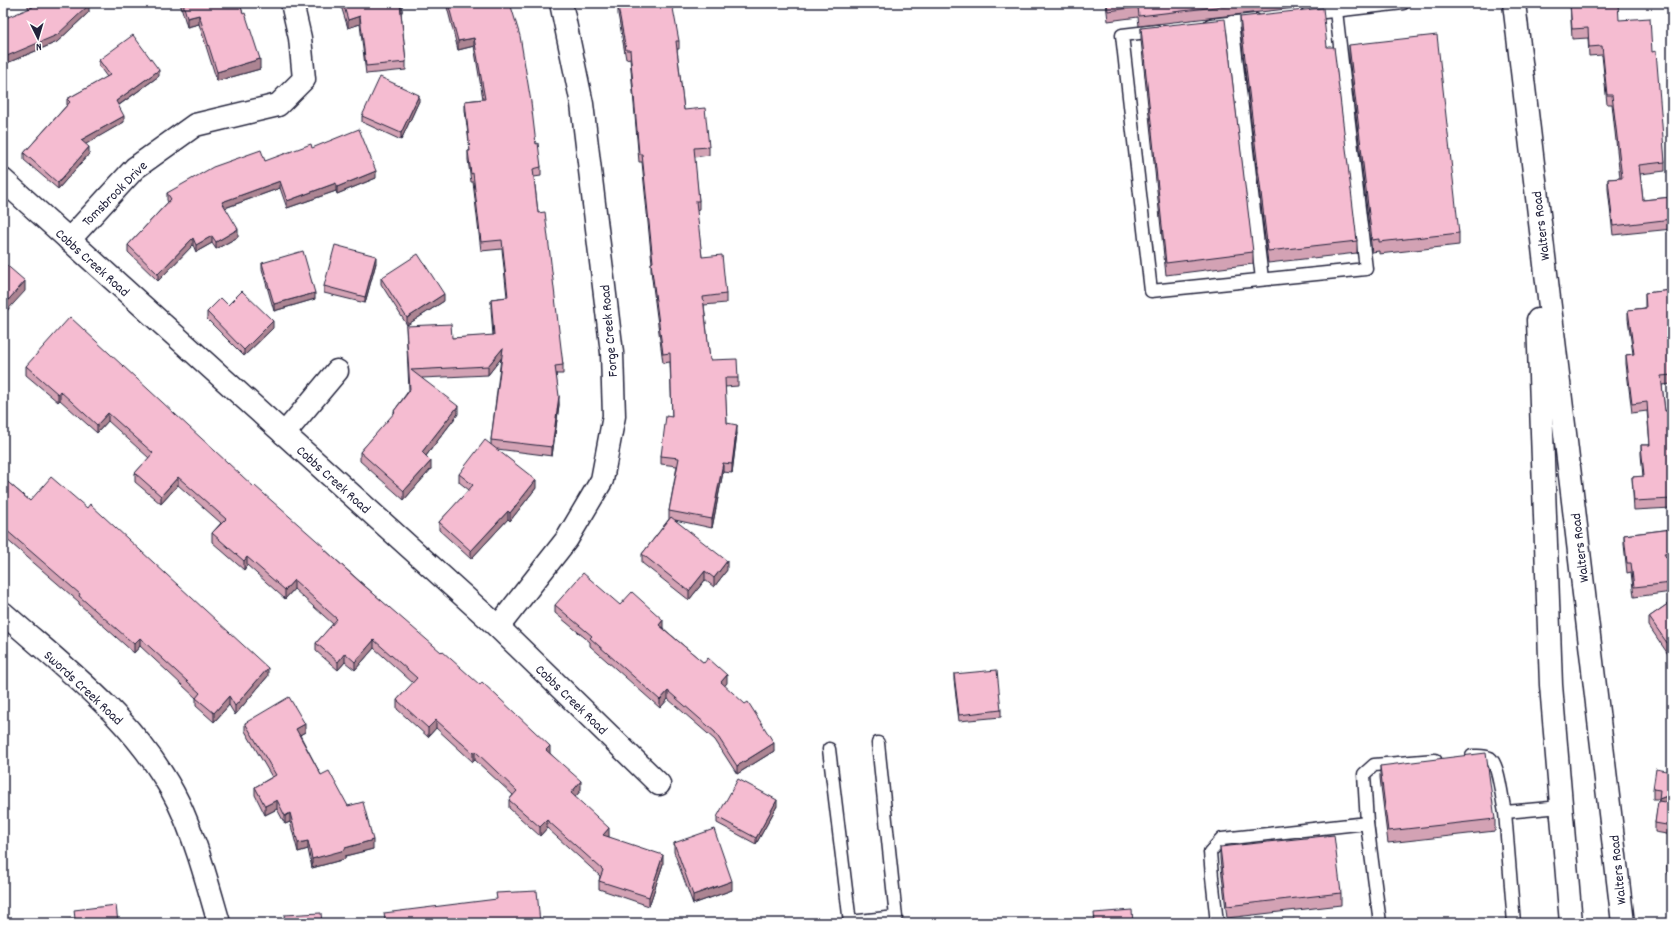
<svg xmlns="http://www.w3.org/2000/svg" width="1675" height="926" font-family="Dekko,sans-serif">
<rect width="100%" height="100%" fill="#fff"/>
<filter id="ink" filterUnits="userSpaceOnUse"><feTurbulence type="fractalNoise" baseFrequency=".025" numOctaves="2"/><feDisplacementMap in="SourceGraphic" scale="8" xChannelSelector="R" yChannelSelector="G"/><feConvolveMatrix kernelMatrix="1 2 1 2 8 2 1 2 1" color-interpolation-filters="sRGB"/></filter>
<g filter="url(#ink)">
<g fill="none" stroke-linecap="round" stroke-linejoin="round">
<g stroke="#22223b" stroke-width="15">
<g id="lane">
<path d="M1307 14 1403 3"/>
<path d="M1232 22 1262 279"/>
<path d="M1210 25 1255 20"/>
<path d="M1156 31 1122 35 1151 291 1366 269 1336 11"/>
<path d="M829 749 850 923"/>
<path d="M1472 756C1478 756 1484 755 1490 758 1499 764 1502 801 1505 812L1561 807"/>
<path d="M1505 812 1514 923"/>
<path d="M1367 823 1380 923"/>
<path d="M849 922 896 917 878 743"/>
<path d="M1217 923 1212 877 1210 852 1222 839 1367 823 1364 774 1374 765 1435 760"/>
</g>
</g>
<g stroke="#22223b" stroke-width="25">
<g id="street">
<path d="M3 180 498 627 659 784"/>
<path d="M69 240 135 168 195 125 278 105 304 79 300 38 292 3"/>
<path d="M284 434 337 371"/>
<path d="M3 613C67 670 139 723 178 802 196 840 207 882 219 923"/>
<path d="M498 627 567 539 602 480 614 416 612 353 582 104 561 3"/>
</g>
</g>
<g stroke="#22223b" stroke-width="25">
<g id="secondary">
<path d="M1514 3 1623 923"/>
<path d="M1538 320 1551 685 1571 923"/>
</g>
</g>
<use href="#lane" stroke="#fff" stroke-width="12"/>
<use href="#street" stroke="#fff" stroke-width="22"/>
<use href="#secondary" stroke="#fff" stroke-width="22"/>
</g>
<g fill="#d3a2b4" stroke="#22223b">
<path d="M28 3H87L89 12 57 42 7 63 29 9 28 7Z"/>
<path d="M180 3H240L243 14 260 69 217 81 199 24 187 27Z"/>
<path d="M340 3H402V12H401L406 62V70L366 74 360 24 348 28Z"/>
<path d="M446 3H510L536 144 541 167V176L534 177 538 213 563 365V374H556L559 405 552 456 497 449 536 488 510 521 508 519 471 559 439 530V522L469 490 459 482V474L491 445V440L501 358 488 375 422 378 458 414 426 456 431 469 404 500 360 461V452L394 414V411L409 390 406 326 452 338 493 336 491 308V299L507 297 502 249 481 251 473 182H471L468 160V151H470L465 110V101L483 99 474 46 458 50Z"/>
<path d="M1106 3H1321V5L1139 26 1138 17 1108 21Z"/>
<path d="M1570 3 1619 20 1652 52 1665 162V171L1640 174 1643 200 1672 197V229L1613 235 1608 189V179L1620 178 1612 104H1607L1602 55 1589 56 1588 38 1572 39Z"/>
<path d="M618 6 679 41V49H677L684 110 709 147V155L694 157 699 201V209L696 210 702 257 726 294V303L704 305 710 360 738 378V386L725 387 727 423 737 433 732 473 723 472 712 528 675 520 727 570 714 587 705 580 689 600 642 563V554L669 519V511L677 466 661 464V456L672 417 670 362 663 363 651 271V263H652L642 162H639L630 58 626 59 618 14Z"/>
<path d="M1240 17 1327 47 1357 241V253L1268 263 1240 29Z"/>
<path d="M1141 28 1253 252V264L1166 275 1141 40Z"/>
<path d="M1349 45 1459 233V245L1379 254V251L1372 252 1349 57Z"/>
<path d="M99 60 159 76 118 106 124 122 85 144 89 154 58 189 24 160V153L67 105V99L107 77 99 66Z"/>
<path d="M419 101 401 140 362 122V116Z"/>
<path d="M265 161 376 178 337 194 336 191 287 208 280 188 225 208 238 237 216 249 212 243 196 252 193 245 158 281 128 252V245L168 202 167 200V193Z"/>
<path d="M262 263 315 299 274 311 262 269Z"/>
<path d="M376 263 365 303 324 293V286Z"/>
<path d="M381 278 444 301 407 325 381 284Z"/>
<path d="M1672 290V384L1662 385 1665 411H1672V508L1634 510 1632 477H1643L1641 454V445H1650L1647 411 1632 413 1626 364V355L1633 354 1628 319V310L1645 308V293Z"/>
<path d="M228 305 273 328 244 356 207 319V312Z"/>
<path d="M26 366 254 487 324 549 550 753 581 790 575 797 609 836V837L663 864 649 906 599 889V881L600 876 547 828 540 836 509 808V800L513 795 475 760 473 762 436 728 428 737 397 709V700L413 683 374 648 355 670 345 662 338 670 316 651V643L333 624 294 589 285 599 247 565 244 570 212 542V533L221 523 178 485 161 504 135 482V473L149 458 108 421 97 433 60 400 58 402 26 375Z"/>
<path d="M3 478 30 501 268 676 235 715 229 705 214 722 196 706V698L140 646 134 653 79 604V602L5 538V533L3 531Z"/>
<path d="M1672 529V562L1670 563 1672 566V592L1634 597 1631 572 1627 573 1624 544V535Z"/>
<path d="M1672 601V660L1649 626V617Z"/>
<path d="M555 605H620L663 627V628L727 683 724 686 774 751 737 774 715 740 668 699 660 708 590 646V642L555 613Z"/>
<path d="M954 674 1001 710V717L959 721 954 680Z"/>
<path d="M245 723 305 732 300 735 321 775 348 806 373 849 345 856V859L312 868 308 849 298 852 290 822 285 824 277 809 265 815 255 795V787L272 777 245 731Z"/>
<path d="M1380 766 1495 819V831L1388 843 1380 778Z"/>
<path d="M1672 772V835L1655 832V823L1659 799H1653V789Z"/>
<path d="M777 806 756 844 717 823V817Z"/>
<path d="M674 843 732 890 693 904 674 852Z"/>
<path d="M1220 847 1341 893V905L1227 918 1220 859Z"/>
<path d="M1672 862V881L1667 871V864Z"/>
</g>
<g fill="#ac8492" stroke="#22223b">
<rect x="400" y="4" width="2" height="8"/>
<path d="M89 5V12L57 42 7 63 3 67V60L7 56Z"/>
<path d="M199 15V24L187 27V18Z"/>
<path d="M360 16V24L348 28V20Z"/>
<path d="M474 38V46L458 50V41Z"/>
<path d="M260 59V69L217 81V72Z"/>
<path d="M159 70V76L116 107V101Z"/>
<path d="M419 95V101L401 140V133Z"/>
<path d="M124 116V122L81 147V140Z"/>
<path d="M89 147V154L58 189V183Z"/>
<path d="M376 171V178L337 194V187Z"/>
<path d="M280 181V188L222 209V202Z"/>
<path d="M336 183V191L287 208V201Z"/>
<path d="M238 229V237L216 249V242Z"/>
<path d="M212 236V243L196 252V245Z"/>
<path d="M193 238V245L158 281V274Z"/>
<path d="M376 256V263L365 303V297Z"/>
<path d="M25 281V291L3 315V306Z"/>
<path d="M315 293V299L274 311V304Z"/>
<path d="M444 294V301L407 325V318Z"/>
<path d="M273 321V328L244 356V350Z"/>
<path d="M503 348V356L488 375V366Z"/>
<path d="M60 391V400L58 402V394Z"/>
<path d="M559 396V405L552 456V447Z"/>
<path d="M458 406V414L422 461V452Z"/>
<path d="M108 413V421L97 433V425Z"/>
<path d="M737 425V433L732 473V464Z"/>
<path d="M431 461V469L404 500V491Z"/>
<path d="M723 463V472L712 528V519Z"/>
<path d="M178 477V485L161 504V496Z"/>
<path d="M536 480V488L510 521V513Z"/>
<path d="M508 511V519L471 559V551Z"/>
<path d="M247 557V565L244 570V561Z"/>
<path d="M727 561V570L714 587V578Z"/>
<path d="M705 571V580L689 600V591Z"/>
<path d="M294 580V589L285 599V590Z"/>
<path d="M663 620V627L659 632V625Z"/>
<path d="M140 638V646L134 653V644Z"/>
<path d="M374 640V648L355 670V662Z"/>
<path d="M345 653V662L338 670V662Z"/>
<path d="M268 668V676L235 715V706Z"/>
<path d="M727 675V683L721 690V682Z"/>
<path d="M668 691V699L660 708V700Z"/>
<path d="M229 696V705L214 722V713Z"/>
<path d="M436 720V728L428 737V728Z"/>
<path d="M305 724V732L296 737V729Z"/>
<path d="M774 743V751L737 774V766Z"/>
<path d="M550 746V754L546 750Z"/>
<path d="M475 751V760L473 762V753Z"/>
<path d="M581 781V790L571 802V793Z"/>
<path d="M1672 794V803L1659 808V799Z"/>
<path d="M277 800V809L265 815V806Z"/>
<path d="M777 800V806L756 844V838Z"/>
<path d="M290 813V822L285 824V816Z"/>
<path d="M547 820V828L540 836V827Z"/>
<path d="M609 828V836L603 843V835Z"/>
<path d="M373 840V849L345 856V859L312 868V859L345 848Z"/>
<path d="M308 841V849L298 852V843Z"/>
<path d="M663 855V864L649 906V897Z"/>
<path d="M732 881V890L693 904V895Z"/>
</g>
<g fill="#f5bcd1" stroke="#22223b">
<path d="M30 3H87L89 5 57 35 7 56 3 60V19L33 7Z"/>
<path d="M183 3H240L243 14 245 13 260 59 217 72 199 15 187 18Z"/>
<path d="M343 3H402V4H400L406 62 366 66 360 16 348 20Z"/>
<path d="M448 3H510L520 36 531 102 536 144 538 143 541 167 533 169 538 213 545 212 563 365 555 366 559 396 552 447 491 440 503 348 488 366 411 370 458 406 422 452 431 461 404 491 360 452 395 412 394 411 410 390 406 326 451 324 452 338 494 335 491 299 508 297 502 240 481 242 473 173 471 174 468 151H470L465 101 485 99 474 38 458 41Z"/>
<path d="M633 3H672L679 41H676L684 110 705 108 709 147 694 148 699 201H696L702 257 722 255 726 294 703 297 710 360 737 359 738 378H725L727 423 737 425 732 464 723 463 712 519 669 511 679 458 661 456 666 416 672 417 670 353 663 354 651 263 653 262 642 154H639L630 50H626L618 6Z"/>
<path d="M1107 3H1250L1139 16 1138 7 1108 11Z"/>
<path d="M1570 3H1618L1619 20 1650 18 1652 52 1656 51 1665 162 1639 165 1643 200 1672 197V219L1613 226 1608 179 1622 178 1612 95H1607L1602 46 1589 47 1588 28 1572 29Z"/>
<path d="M1323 8 1327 47H1334L1357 241 1268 251 1240 17Z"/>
<path d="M1225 19 1253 252 1166 263 1141 28Z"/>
<path d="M133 35 159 70 116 101 124 116 81 140 89 147 58 183 24 153 70 102 67 99 110 75 99 60Z"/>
<path d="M1437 35 1459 233 1379 242V239L1372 240 1349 45Z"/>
<path d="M380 77 419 95 401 133 362 116Z"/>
<path d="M359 129 376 171 337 187 336 183 287 201 280 181 222 202 238 229 216 242 212 236 196 245 193 238 158 274 128 245 171 199 167 193 213 167 261 150 265 161 311 144 312 148Z"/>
<path d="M335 245 376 256 365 297 324 286Z"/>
<path d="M303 251 315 293 274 304 262 263Z"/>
<path d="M418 254 444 294 407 318 381 278Z"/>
<path d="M3 262 25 281 3 306Z"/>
<path d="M1672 290V375L1661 376 1665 411H1672V499L1634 501 1632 477 1644 476 1641 445H1650L1647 402 1632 404 1626 355 1634 354 1628 310 1646 308 1645 293Z"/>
<path d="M242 291 273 321 244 350 207 312 221 298 228 305Z"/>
<path d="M70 317 254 487 255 486 324 547 323 548 360 582 441 652 442 651 480 685 482 682 550 746 546 750 581 781 571 793 609 828 603 835 663 855 649 897 599 881 603 870 547 820 540 827 509 800 517 791 475 751 473 753 436 720 428 728 397 700 417 678 374 640 355 662 345 653 338 662 316 643 337 619 294 580 285 590 247 557 244 561 212 533 226 519 178 477 161 496 135 473 153 453 108 413 97 425 60 391 58 394 26 366Z"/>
<path d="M485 440 536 480 510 513 508 511 471 551 439 522 473 485 459 474Z"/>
<path d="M51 477 87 508 90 504 268 668 235 706 229 696 214 713 196 698 200 693 140 638 134 644 79 596 80 594 5 529 7 526 3 523V478L30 501Z"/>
<path d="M671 517 727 561 714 578 705 571 689 591 642 554Z"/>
<path d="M1672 529V553L1664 554 1672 566V583L1634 587 1631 563H1627L1624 535Z"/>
<path d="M583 573 620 605 632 592 663 620 659 625 704 663 708 658 727 675 721 682 745 704 748 702 774 743 737 766 715 732 668 691 660 700 590 638 592 636 555 605Z"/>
<path d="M1672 601V650L1649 617Z"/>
<path d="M997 670 1001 710 959 715 954 674Z"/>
<path d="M289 697 305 724 296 729 321 775 329 771 348 806 363 802 373 840 345 848V850L312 859 308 841 298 843 290 813 285 816 277 800 265 806 255 787 276 775 245 723Z"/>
<path d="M1486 753 1495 819 1388 831 1380 766Z"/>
<path d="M1656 769 1672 772V794L1659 799 1660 790 1653 789Z"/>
<path d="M738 779 777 800 756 838 717 817Z"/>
<path d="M1658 801 1672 803V826L1655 823Z"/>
<path d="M714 829 732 881 693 895 674 843Z"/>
<path d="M1334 835 1341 893 1227 906 1220 847Z"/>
<path d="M1672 862V875L1667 864Z"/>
<path d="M537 891 540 923H354L385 921 384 913 497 899 496 893Z"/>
<path d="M116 905 118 923H29L75 919 74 910Z"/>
<path d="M1132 910 1133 923H1095L1094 913Z"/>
<path d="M321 913 322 923H285L284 915Z"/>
</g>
</g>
<g text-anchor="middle" stroke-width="3" stroke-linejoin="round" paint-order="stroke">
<g font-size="14" fill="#22223b" stroke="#fff">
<text transform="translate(114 193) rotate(-45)" y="5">Tomsbrook Drive</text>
<text transform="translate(1540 226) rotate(-97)" y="5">Walters Road</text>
<text transform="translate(93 262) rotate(42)" y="5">Cobbs Creek Road</text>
<text transform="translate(608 331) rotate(-95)" y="5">Forge Creek Road</text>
<text transform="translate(334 479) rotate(42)" y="5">Cobbs Creek Road</text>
<text transform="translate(1579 548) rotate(-97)" y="5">Walters Road</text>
<text transform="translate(84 687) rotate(43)" y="5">Swords Creek Road</text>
<text transform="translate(572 699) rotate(44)" y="5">Cobbs Creek Road</text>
<text transform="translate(1617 870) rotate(-96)" y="5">Walters Road</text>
</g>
</g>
<rect width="1675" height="926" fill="none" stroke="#fff" stroke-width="16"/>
<rect x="8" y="8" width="1659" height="910" fill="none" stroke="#22223b" stroke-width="1.5" filter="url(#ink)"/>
<g transform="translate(38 38) rotate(175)" stroke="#ffffff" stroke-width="3" paint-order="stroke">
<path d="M0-3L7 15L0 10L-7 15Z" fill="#22223b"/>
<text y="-6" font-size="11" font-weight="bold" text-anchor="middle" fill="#22223b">N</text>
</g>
</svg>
